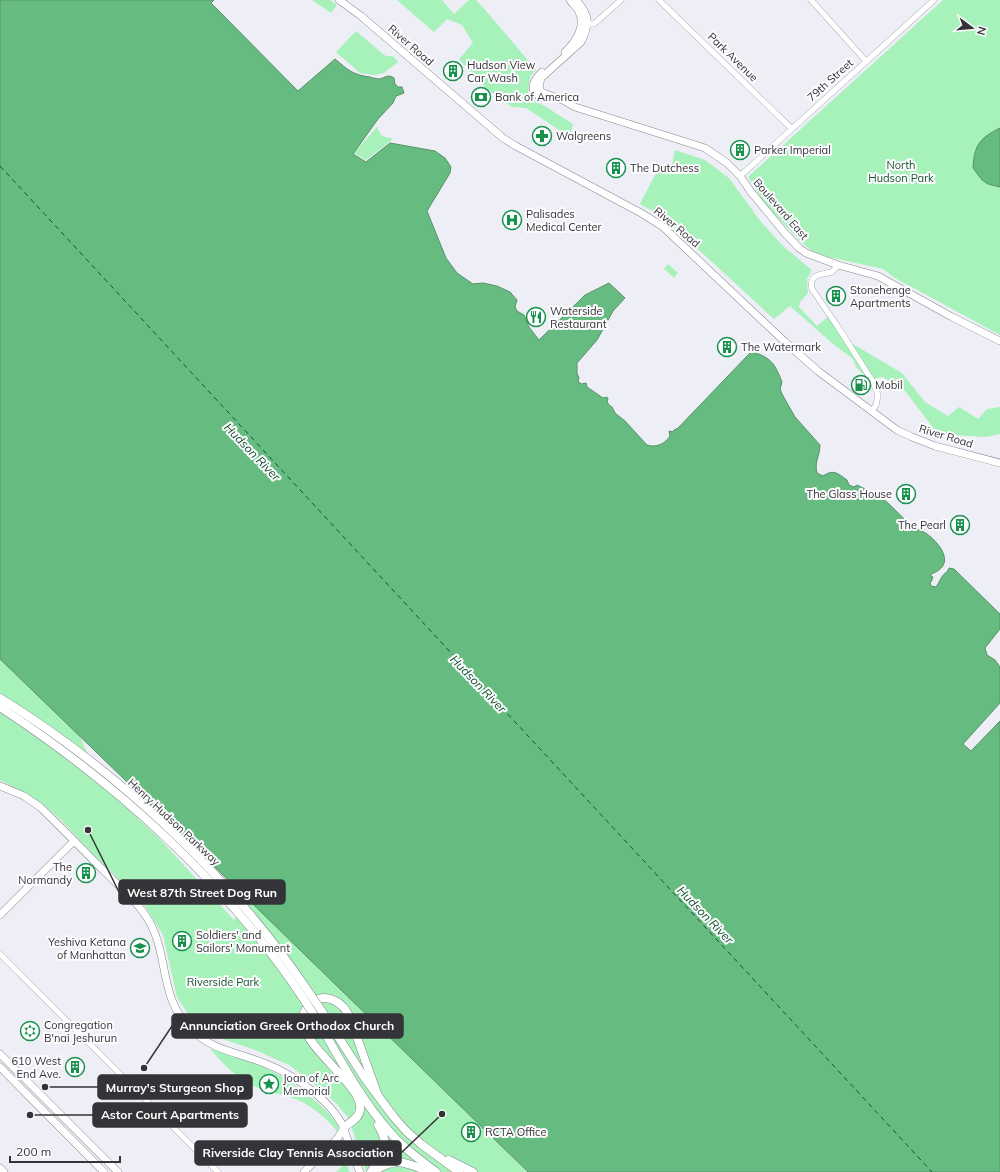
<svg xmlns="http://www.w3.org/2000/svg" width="1000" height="1172" font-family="Mulish,sans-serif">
<rect width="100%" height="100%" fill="#eeeef7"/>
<g fill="#a6f2ba">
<path d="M312 0H330L337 5 331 13Z"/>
<path d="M397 0H442L454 14 469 0H476L487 12 536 70 530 76 528 95C533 99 537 103 543 105L573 124 568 142 559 130 526 108 512 107 487 89 459 59 473 43 462 25 447 19 434 32Z"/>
<path d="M943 0H1000V335L895 278 883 269 824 256 812 251 801 242 764 203 748 177Z"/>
<path d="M356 31 383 54 386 56H393L398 62 384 73 374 75 360 73 336 52Z"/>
<path d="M378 126V130L382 136 393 139 366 160 354 153Z"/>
<path d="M675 150 705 160 729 178 761 222 783 246 812 270 807 279 808 293 800 302 799 307 817 326 830 315 851 343 902 373 925 402 948 416 959 407 978 419 987 409 1000 407V434L986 437 938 434 902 387 882 377 869 380 856 367 853 359 832 343 790 306 774 319 662 216 640 204 658 169 672 165Z"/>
<path d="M668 264 678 273 674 278 664 269Z"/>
<path d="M0 659 79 735 103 786 158 837 234 920 250 901 527 1172H366L349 1119 336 1103 319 1088 289 1065 255 1050 214 1036 190 1017 177 997 163 935 145 906 127 887 93 854 61 820 43 804 0 780Z"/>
<path d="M210 1049C225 1054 241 1058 257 1064 278 1073 297 1085 314 1100 324 1108 333 1117 339 1127L337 1131C326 1118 313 1107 298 1100 283 1094 266 1092 251 1085 234 1076 222 1062 210 1049Z"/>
<path d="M346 1163 350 1172H336Z"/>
</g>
<g fill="#66bc80" stroke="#57936a">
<path d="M0 0H214L211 3 298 91 335 59C348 70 353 75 370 77 373 78 377 79 380 79 386 77 388 74 394 78L395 84 398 87H402L404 93 396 96 393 103 378 119 353 154 366 162 390 143 435 151 445 158 451 167 450 173 427 211 446 258 457 273 473 284 483 283 497 286 510 292 517 300 515 307 517 311 524 315 529 327 539 340 585 295 609 283 625 298 613 311 597 340 577 363V373L579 378 578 381 581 384 586 383 587 387 603 398 607 397 608 399 607 402 610 406 612 407 615 413 625 421 647 445C656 448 665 444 670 436L669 431 673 432 674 430 678 428 750 353 752 352C771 357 775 364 782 382L780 389 782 394 795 417 820 445C820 456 814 462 817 473L823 476C834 469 837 473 847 480L849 485 854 487 857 485C864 489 872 492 879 496 891 504 900 516 911 525 916 528 922 531 927 534 943 546 955 566 931 574V576L933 577 932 579V581L930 582 931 586 936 587C940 582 941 575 947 572L949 568 954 569 1000 614V629L985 648 987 655 995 660 1000 667V703L963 744 971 751 1000 721V1172H528L147 801 138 791 125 780 0 659Z"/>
<path d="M1000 128V187L988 184 982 180 973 168C974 145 980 138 1000 128Z"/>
</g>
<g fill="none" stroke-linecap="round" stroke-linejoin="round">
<path stroke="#14542d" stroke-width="1" stroke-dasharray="5 4" stroke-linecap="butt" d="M0 166 932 1172"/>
<g stroke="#87868e" stroke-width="6">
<g id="minor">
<path d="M659 0 792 129"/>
<path d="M811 0 866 61"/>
<path d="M583 24H594L621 0"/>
<path d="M740 176 934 0"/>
<path d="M838 265 832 272C821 275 809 273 812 289L838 327 873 382 878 395 876 405 872 411"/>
<path d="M0 954 218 1172"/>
</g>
</g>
<g stroke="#87868e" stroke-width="8">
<g id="major">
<path d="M339 0 361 16 503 138 514 145 641 213 662 226 785 342 818 371 897 430 912 437 935 446 1000 463"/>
<path d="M576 0C590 15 590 24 581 42L541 78 539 87 541 92 565 101 575 107 705 148 727 163 740 176 751 192 784 232 799 248 806 253 838 265 878 276 952 317 1000 341"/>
<path d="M565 52C576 42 587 25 578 10 576 6 572 4 570 0"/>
<path d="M542 72C530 83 529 94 546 99"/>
<path d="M0 786 24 796 40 807C62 828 83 850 104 871 120 887 138 902 149 921 170 958 158 999 193 1031 209 1047 232 1052 253 1059 285 1069 325 1094 342 1124 344 1128 345 1133 347 1138 351 1149 355 1161 360 1172"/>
<path d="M0 915 74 841"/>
<path d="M0 1054 118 1172"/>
<path d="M0 1067 104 1172"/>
<path d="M0 1168 4 1172"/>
<path d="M304 1172 337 1139 344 1128"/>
</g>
</g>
<g stroke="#87868e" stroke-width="9">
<g id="highway">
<path d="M0 698C118 771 233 878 310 994"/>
<path d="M0 707C116 783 226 882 303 998"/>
<path d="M321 1010 364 1077 393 1116 406 1131 421 1144 459 1172"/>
<path d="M314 1015C338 1054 358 1096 388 1130 402 1147 419 1159 436 1172"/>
<path d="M344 1128C349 1122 359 1119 360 1110 365 1085 297 1045 303 1016 304 1011 307 1007 311 1003 327 991 344 1003 350 1018L378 1096"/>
<path d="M449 1160 473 1172"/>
<path d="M374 1171C399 1155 406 1164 431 1172"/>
<path d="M371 1172C383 1154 391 1145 378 1125"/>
</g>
</g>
<use href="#minor" stroke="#fff" stroke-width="5.5"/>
<use href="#major" stroke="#fff" stroke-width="7"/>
<use href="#highway" stroke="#fff" stroke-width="8"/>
<g stroke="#87868e" stroke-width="9" stroke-linecap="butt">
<g id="highway-bridge">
<path d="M310 994 321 1010"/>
<path d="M303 998 314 1015"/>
</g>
</g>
<use href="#highway-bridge" stroke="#fff" stroke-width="8"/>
</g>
<defs>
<g id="building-ring" transform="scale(1)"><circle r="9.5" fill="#fcfcfe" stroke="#18914c" stroke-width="1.5"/><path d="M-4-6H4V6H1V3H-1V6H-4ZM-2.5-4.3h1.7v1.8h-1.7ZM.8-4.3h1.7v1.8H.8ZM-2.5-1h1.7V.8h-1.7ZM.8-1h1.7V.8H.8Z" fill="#18914c"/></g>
<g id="bank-ring" transform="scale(1)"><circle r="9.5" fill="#fcfcfe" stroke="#18914c" stroke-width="1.5"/><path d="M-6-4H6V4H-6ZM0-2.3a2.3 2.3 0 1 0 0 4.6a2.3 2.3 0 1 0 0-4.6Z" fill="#18914c"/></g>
<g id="pharmacy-ring" transform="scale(1)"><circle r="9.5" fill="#fcfcfe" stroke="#18914c" stroke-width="1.5"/><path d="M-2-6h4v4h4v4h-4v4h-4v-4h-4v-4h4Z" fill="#18914c"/></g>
<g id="hospital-ring" transform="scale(1)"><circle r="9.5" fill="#fcfcfe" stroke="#18914c" stroke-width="1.5"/><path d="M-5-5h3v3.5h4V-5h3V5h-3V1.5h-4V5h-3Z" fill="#18914c"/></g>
<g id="restaurant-ring" transform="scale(1)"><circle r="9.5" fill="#fcfcfe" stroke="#18914c" stroke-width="1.5"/><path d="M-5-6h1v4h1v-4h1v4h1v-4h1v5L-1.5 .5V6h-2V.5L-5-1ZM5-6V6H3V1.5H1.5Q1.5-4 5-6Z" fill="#18914c"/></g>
<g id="fuel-ring" transform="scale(1)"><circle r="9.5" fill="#fcfcfe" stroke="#18914c" stroke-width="1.5"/><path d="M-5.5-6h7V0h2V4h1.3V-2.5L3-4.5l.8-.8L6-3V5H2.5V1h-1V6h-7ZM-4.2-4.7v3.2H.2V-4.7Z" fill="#18914c"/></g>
<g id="school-ring" transform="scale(1)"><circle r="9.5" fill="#fcfcfe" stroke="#18914c" stroke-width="1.5"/><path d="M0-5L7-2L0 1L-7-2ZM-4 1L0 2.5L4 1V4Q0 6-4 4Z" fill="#18914c"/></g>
<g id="synagogue-ring" transform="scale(1)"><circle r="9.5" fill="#fcfcfe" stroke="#18914c" stroke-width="1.5"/><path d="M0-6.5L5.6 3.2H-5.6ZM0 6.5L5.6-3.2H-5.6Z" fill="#18914c"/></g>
<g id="sight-ring" transform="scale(1)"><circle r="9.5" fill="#fcfcfe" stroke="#18914c" stroke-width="1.5"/><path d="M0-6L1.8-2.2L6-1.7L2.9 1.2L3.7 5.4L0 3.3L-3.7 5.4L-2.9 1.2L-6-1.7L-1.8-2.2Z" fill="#18914c"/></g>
</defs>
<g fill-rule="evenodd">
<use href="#building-ring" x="453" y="71"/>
<use href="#bank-ring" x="481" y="97"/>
<use href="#pharmacy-ring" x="542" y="136"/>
<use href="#building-ring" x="740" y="150"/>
<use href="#building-ring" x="616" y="168"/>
<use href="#hospital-ring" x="512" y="220"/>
<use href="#building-ring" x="836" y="296"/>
<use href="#restaurant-ring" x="536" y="317"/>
<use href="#building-ring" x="727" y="347"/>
<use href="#fuel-ring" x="861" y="385"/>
<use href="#building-ring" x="906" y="494"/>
<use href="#building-ring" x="960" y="525"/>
<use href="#building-ring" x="86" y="873"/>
<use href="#building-ring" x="182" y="941"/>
<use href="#school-ring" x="140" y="948"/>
<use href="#synagogue-ring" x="30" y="1031"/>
<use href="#building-ring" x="75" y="1067"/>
<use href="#sight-ring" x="269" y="1084"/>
<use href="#building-ring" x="471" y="1132"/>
</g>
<g text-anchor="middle" stroke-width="4" stroke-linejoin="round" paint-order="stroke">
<g font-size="11" fill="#343438" stroke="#fcfcfe">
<text transform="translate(411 45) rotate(41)" y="4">River Road</text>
<text transform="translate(733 57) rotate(44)" y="4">Park Avenue</text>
<text transform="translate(830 80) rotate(-42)" y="4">79th Street</text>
<text transform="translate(781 209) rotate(49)" y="4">Boulevard East</text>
<text transform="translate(677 227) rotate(40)" y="4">River Road</text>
<text transform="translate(946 436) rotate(17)" y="4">River Road</text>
<text transform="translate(174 822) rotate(43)" y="4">Henry Hudson Parkway</text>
</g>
<g font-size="11" fill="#343438" stroke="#fcfcfe" text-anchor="start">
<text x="467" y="69">Hudson View<tspan x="467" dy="13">Car Wash</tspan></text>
<text x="495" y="101">Bank of America</text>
<text x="556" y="140">Walgreens</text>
<text x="754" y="154">Parker Imperial</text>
<text x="630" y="172">The Dutchess</text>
<text x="526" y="218">Palisades<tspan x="526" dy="13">Medical Center</tspan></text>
<text x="850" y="294">Stonehenge<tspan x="850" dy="13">Apartments</tspan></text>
<text x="550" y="315">Waterside<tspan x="550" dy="13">Restaurant</tspan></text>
<text x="741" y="351">The Watermark</text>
<text x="875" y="389">Mobil</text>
<text x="892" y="498" text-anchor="end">The Glass House</text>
<text x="946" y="529" text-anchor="end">The Pearl</text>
<text x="72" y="871" text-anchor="end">The<tspan x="72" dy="13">Normandy</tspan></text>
<text x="196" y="939">Soldiers' and<tspan x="196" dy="13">Sailors' Monument</tspan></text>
<text x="126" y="946" text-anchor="end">Yeshiva Ketana<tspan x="126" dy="13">of Manhattan</tspan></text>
<text x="44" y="1029">Congregation<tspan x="44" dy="13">B'nai Jeshurun</tspan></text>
<text x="61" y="1065" text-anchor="end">610 West<tspan x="61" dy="13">End Ave.</tspan></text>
<text x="283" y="1082">Joan of Arc<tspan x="283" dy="13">Memorial</tspan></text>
<text x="485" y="1136">RCTA Office</text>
</g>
<g font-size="11" fill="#16552d" stroke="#fcfcfe">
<text x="901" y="169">North<tspan x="901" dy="13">Hudson Park</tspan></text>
<text x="223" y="986">Riverside Park</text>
</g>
<g font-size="12" font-style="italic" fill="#14542d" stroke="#fcfcfe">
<text transform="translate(252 452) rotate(46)" y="4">Hudson River</text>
<text transform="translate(478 684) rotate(46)" y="4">Hudson River</text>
<text transform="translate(705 915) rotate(46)" y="4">Hudson River</text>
</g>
</g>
<path fill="none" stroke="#343438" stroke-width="1.5" d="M88 830L119 892M144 1068L172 1026M45 1087L98 1087M30 1115L93 1115M442 1114L401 1153"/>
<g fill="#343438" stroke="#fcfcfe" stroke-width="1.5">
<circle cx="88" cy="830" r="4"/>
<circle cx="144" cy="1068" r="4"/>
<circle cx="45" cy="1087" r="4"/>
<circle cx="30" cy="1115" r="4"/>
<circle cx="442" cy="1114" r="4"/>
</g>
<g fill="#343438" stroke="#343438" stroke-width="1.5">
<rect x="119" y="880" width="166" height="24" rx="4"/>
<rect x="172" y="1014" width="231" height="24" rx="4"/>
<rect x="98" y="1075" width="154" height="24" rx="4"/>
<rect x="93" y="1103" width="154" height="24" rx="4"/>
<rect x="195" y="1141" width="206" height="24" rx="4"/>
</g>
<g font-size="12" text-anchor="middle" font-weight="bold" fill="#fff">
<text x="202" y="897">West 87th Street Dog Run</text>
<text x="287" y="1030">Annunciation Greek Orthodox Church</text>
<text x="175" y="1092">Murray's Sturgeon Shop</text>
<text x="170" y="1119">Astor Court Apartments</text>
<text x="298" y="1157">Riverside Clay Tennis Association</text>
</g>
<g transform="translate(972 28) rotate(106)" stroke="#fcfcfe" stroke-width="3" paint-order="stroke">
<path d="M0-3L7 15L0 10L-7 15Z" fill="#343438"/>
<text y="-6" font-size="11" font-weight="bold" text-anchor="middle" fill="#343438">N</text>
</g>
<path d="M10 1156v6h110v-6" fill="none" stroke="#343438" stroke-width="2"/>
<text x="16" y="1156" font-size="12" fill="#343438" stroke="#fcfcfe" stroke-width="3" paint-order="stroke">200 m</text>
</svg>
